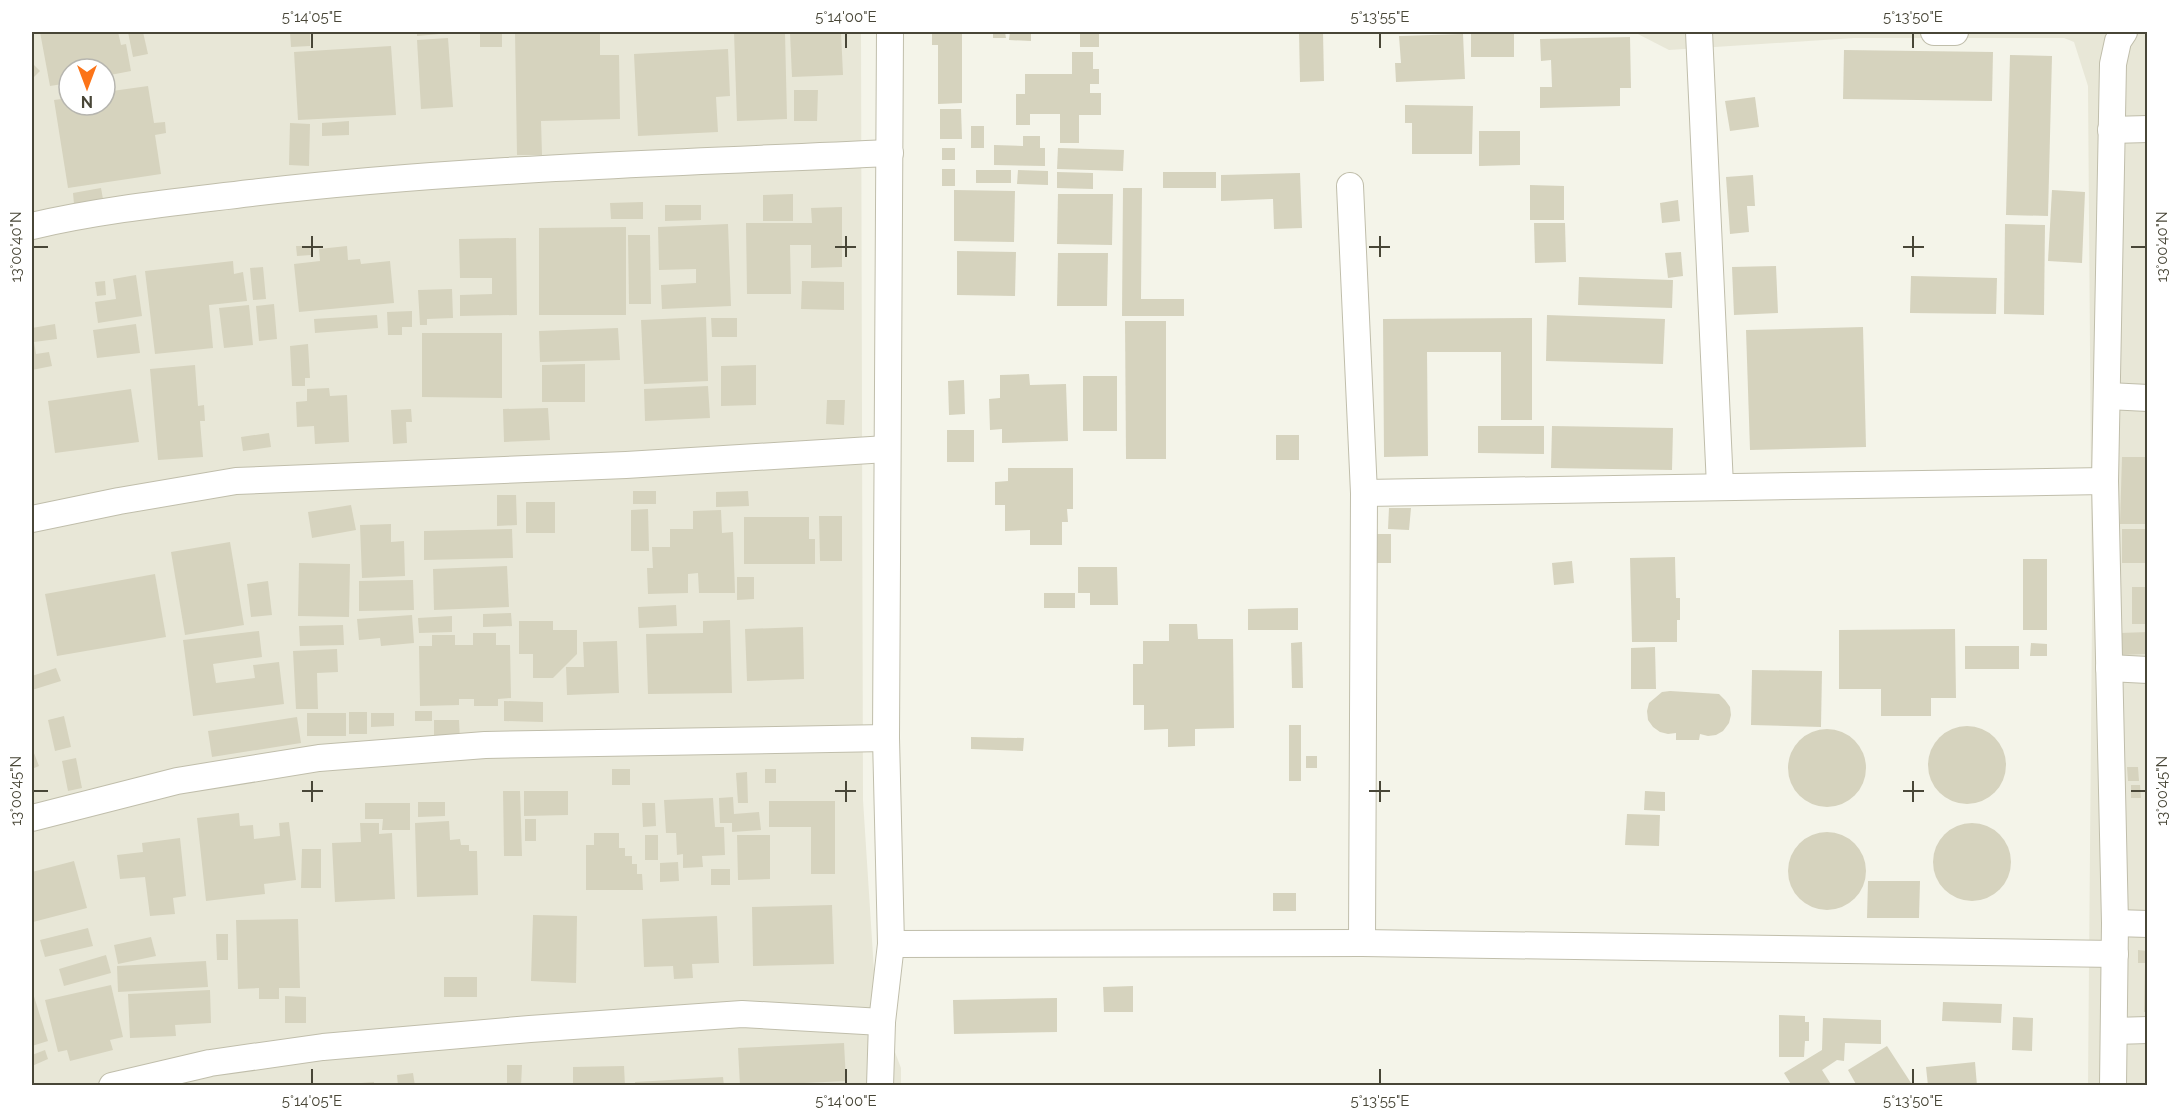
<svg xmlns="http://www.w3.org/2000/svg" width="2179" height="1117" font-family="Raleway,sans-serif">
<rect width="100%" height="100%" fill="#f4f4e9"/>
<g fill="#e8e7d7" fill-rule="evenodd">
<path d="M32 32H861L863 800 876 1002 901 1068V1085H32ZM69 69H105V105H69Z"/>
<path d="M1634 32H2147V1085H2088L2092 615 2088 86 2074 42 2064 38H1854L1669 50Z"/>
</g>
<g fill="#d6d3be">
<path d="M40 32H118L121 45 126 44 131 71 105 76V69H69V83L50 86Z"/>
<path d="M128 32H143L148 54 133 57Z"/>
<path d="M290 32H310V46L291 47Z"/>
<path d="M417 32H440V34L417 36Z"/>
<rect x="480" y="32" width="22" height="15"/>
<path d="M515 32H600V55H619L620 119 541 121 542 155H517Z"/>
<path d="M734 32H785L787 119 737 121Z"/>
<path d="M841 32 843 75 792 77 790 33Z"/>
<path d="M932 32H962V103L938 104V45H932Z"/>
<path d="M993 32H1005L1006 38H993Z"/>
<path d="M1010 32H1031V41L1009 40Z"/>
<rect x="1080" y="32" width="19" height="15"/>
<path d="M1299 32H1323L1324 81 1300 82Z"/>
<rect x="1471" y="33" width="43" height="24"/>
<path d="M1463 34 1465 79 1396 82 1395 63H1401L1399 36Z"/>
<path d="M1630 37 1631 88H1620V106L1540 108V87H1552L1551 60 1541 61 1540 39Z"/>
<path d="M448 38 453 107 421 109 417 40Z"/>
<path d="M391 46 396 115 298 120 294 52Z"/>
<path d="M728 49 730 96 716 97 718 132 638 136 634 54Z"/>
<path d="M1844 50 1993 52 1992 101 1843 99Z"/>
<path d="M1072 52H1093V69H1099V84H1090V93H1101V115H1079V143H1060V114H1030V125H1016V94H1025V74H1072Z"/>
<path d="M2010 55 2052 56 2048 216 2006 215Z"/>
<path d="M32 63 40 71 32 79Z"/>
<path d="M148 86 154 123 165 122 166 133 155 135 161 174 68 188 54 100 69 98V105H105V92Z"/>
<path d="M794 90H818L817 121H794Z"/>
<path d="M1755 97 1759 127 1730 131 1725 101Z"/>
<path d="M1405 105 1473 106 1472 154H1412V123H1405Z"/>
<path d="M940 109H961L962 139H940Z"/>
<path d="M349 121V135L322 136V123Z"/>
<path d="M290 123 310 124 309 166 289 165Z"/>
<rect x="971" y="126" width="13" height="22"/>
<path d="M1479 131H1520V165L1479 166Z"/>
<path d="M1023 136H1040V148H1045V166L994 165V145L1023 146Z"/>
<rect x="942" y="148" width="13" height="12"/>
<path d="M1058 148 1124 150 1123 171 1057 169Z"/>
<rect x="942" y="169" width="13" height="17"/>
<rect x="976" y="170" width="35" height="13"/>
<path d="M1018 170 1048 171V185L1017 184Z"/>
<path d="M1057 172 1093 173V189L1057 188Z"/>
<rect x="1163" y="172" width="53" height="16"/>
<path d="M1300 173 1302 228 1274 229 1273 199 1221 201V175Z"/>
<path d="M1753 175 1755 206H1747L1749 232 1730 234 1726 177Z"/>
<path d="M1530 185 1564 186V220H1530Z"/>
<path d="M101 188 103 199 74 204 73 193Z"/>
<path d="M1123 188H1142L1141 299H1184V316H1122Z"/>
<path d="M954 190 1015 191 1014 242 954 241Z"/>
<path d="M2052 190 2085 192 2082 263 2048 261Z"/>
<path d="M793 194V221H763V195Z"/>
<path d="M1058 194H1113L1112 245 1057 244Z"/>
<path d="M1678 200 1680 221 1662 223 1660 203Z"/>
<path d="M643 202V219H611L610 203Z"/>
<path d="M665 205H701V220L665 221Z"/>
<path d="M842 207V267L811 268V245H790L791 294H747L746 223H812L811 208Z"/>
<path d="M1534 223H1565L1566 262 1535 263Z"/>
<path d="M728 224 731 306 662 309 661 285 696 283V269L659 270 658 227Z"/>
<path d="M2005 224 2045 225 2044 315 2004 314Z"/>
<path d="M626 227V315H539V228Z"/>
<path d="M628 235H650L651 304H629Z"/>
<path d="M516 238 517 315 460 316V295L492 294V278H460L459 239Z"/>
<path d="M296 246H310L311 255 297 256Z"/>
<path d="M347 246 348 260 360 259 361 264 390 261 394 303 299 312 294 264 320 261 319 249Z"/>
<path d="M957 251 1016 252 1015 296 957 295Z"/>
<path d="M1681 252 1683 276 1668 278 1665 253Z"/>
<path d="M1058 253H1108L1107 306H1057Z"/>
<path d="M233 261 234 274 243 272 247 301 209 305 213 348 155 354 145 271Z"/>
<path d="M1776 266 1778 313 1734 315 1732 267Z"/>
<path d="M263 267 266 299 253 300 250 268Z"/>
<path d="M136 275 142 316 98 323 95 302 116 299 113 279Z"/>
<path d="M1911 276 1997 278 1996 314 1910 313Z"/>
<path d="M1579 277 1673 280 1672 308 1578 305Z"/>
<path d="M105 281 106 295 97 296 95 282Z"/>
<path d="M802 281 844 282V310L801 309Z"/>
<path d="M452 289 453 318 427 319V325H420L418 290Z"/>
<path d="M274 304 277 339 259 341 256 306Z"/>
<path d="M249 305 253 345 224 348 219 308Z"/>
<path d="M412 311V327H402V335H388L387 312Z"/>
<path d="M377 315 378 328 315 333 314 319Z"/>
<path d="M1547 315 1665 319 1663 364 1546 361Z"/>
<path d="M706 317 708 381 644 384 641 320Z"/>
<path d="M711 318H737V337H712Z"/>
<path d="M1532 318V420H1501V352H1427L1428 456 1384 457 1383 319Z"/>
<path d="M1125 321H1166V459H1126Z"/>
<path d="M55 324 57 339 34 342 36 354 49 352 52 366 32 370V328Z"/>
<path d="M136 324 140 353 97 358 93 330Z"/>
<path d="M1863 327 1866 447 1750 450 1746 330Z"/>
<path d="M618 328 620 360 540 362 539 331Z"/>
<path d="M422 333H502V398L422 397Z"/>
<path d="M308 344 310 378H305V386H292L290 346Z"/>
<path d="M585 364V402H542V365Z"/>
<path d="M195 365 198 406 204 405 205 421H200L203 457 158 460 150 369Z"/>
<path d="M756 365V405L721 406V366Z"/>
<path d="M1029 374 1030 385 1066 384 1068 441 1002 443V429L990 430 989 399 1000 398V375Z"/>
<rect x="1083" y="376" width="34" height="55"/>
<path d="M964 380 965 414 949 415 948 381Z"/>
<path d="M708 386 710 418 645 421 644 389Z"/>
<path d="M329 388 330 396 347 395 349 442 315 444 314 426 297 427 296 402 307 401V389Z"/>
<path d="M131 389 139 442 55 453 48 401Z"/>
<path d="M827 400H845L844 425 826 424Z"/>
<path d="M548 408 550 440 504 442 503 409Z"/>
<path d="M411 409 412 422H406L407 443 393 444 391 410Z"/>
<path d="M1478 426H1544V454L1478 453Z"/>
<path d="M1552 426 1673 428 1672 470 1551 468Z"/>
<rect x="947" y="430" width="27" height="32"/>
<path d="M269 433 271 447 243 451 241 437Z"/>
<rect x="1276" y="435" width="23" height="25"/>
<path d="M2122 457H2148V524H2120Z"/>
<path d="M1008 468H1073V509H1067L1068 522H1062V545H1030V530L1005 531V505H995V482L1008 481Z"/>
<rect x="633" y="491" width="23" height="13"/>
<path d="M748 491 749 506 716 507V492Z"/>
<path d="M497 495H516L517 525 497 526Z"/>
<rect x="526" y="502" width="29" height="31"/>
<path d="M351 505 356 530 312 538 308 512Z"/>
<path d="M1389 508H1411L1409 530 1388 529Z"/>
<path d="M648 509 649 551H631V510Z"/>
<path d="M721 510 722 533 733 532 735 593H699L698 573 688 574V593L648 594 647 568H653L652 547H670V529H693V511Z"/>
<path d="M819 516H842V561H820Z"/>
<path d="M744 517H809V539H815V564H744Z"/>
<path d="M391 524V542L404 541 405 576 362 578 360 525Z"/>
<path d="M512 529 513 558 424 560V531Z"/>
<rect x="2122" y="529" width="26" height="34"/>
<path d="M1377 534H1391V563H1376Z"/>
<path d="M230 542 244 625 185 635 171 552Z"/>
<path d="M1675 557 1676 598H1680V620H1677V642H1632L1630 558Z"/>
<rect x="2023" y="559" width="24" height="71"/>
<path d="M1572 561 1574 583 1554 585 1552 563Z"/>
<path d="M299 563 350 564 349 617 298 616Z"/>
<path d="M507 566 509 607 434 610 433 569Z"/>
<path d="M1078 567H1117L1118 605H1090V593H1078Z"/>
<path d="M155 574 166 637 57 656 45 594Z"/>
<path d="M737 577H754V599L737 600Z"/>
<path d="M413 580 414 610 359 611V581Z"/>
<path d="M268 581 272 615 251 617 247 584Z"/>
<rect x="2132" y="587" width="16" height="37"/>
<rect x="1044" y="593" width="31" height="15"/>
<path d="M676 605 677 626 639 628 638 607Z"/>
<path d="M1298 608V630H1248V609Z"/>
<path d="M511 613 512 626 483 627V614Z"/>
<path d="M412 615 414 643 381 646 380 638 359 640 357 619Z"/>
<path d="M452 616V632L419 633 418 618Z"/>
<path d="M730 620 732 693 648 694 646 634 703 633V621Z"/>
<path d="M519 621H553V630H577V654L553 678H533V654H519Z"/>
<path d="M1169 624H1197L1198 639H1233L1234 728 1195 729V746L1168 747V729L1144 730V705H1133V664H1143V641H1169Z"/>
<path d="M343 625 344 645 300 646 299 626Z"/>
<path d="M803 627 804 679 747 681 745 629Z"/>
<path d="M1955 629 1956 698H1931V716H1881V689H1839V630Z"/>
<path d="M259 631 262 657 213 664 216 683 255 678 253 665 279 662 284 704 193 716 183 640Z"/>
<path d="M2148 632V654L2121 655 2120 633Z"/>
<path d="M473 633H496V645H510L511 698 498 699V706H474V699H459V705L420 706 419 646H432V635H455V645H473Z"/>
<path d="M617 641 619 693 567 695 566 667H584L583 642Z"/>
<path d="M1302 642 1303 688H1292L1291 643Z"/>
<path d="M2031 643 2047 644V656H2030Z"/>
<rect x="1965" y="646" width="54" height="23"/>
<path d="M1655 647 1656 689H1631V648Z"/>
<path d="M337 649 338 672 317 673 318 709H296L293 651Z"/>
<path d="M56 668 61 681 32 690V676Z"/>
<path d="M1752 670 1822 671 1821 727 1751 725Z"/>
<path d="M1670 691 1719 694 1725 700 1730 707 1731 715 1729 723 1723 731 1716 735 1708 736 1700 734 1699 740H1676V733L1668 734 1660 732 1653 727 1648 720 1647 711 1649 703 1662 692Z"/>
<path d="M504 701 543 702V722L504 721Z"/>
<rect x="415" y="711" width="17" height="10"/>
<rect x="349" y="712" width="18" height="22"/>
<rect x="307" y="713" width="39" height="23"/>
<path d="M371 713H394V726L371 727Z"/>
<path d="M64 716 71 747 55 751 48 720Z"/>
<path d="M297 717 301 743 212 757 208 731Z"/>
<path d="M434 720H459L460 741 434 742Z"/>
<rect x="1289" y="725" width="12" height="56"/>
<circle cx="1967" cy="765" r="39"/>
<circle cx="1827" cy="768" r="39"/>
<path d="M971 737 1024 738 1023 751 971 749Z"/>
<path d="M32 748 39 766 32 769Z"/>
<rect x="1306" y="756" width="11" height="12"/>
<path d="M76 758 82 788 68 791 62 761Z"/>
<path d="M2127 767H2138L2139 781H2128Z"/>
<rect x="612" y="769" width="18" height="16"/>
<rect x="765" y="769" width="11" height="14"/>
<path d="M747 772 748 803H738L736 773Z"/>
<path d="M2131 785H2140L2141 798H2131Z"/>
<path d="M503 791H520L522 856H504Z"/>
<path d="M524 791H568V815L524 816Z"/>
<path d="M1645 791 1665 792V811L1644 810Z"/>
<path d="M733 797 734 814 759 812 761 830 732 832V823H720L719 798Z"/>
<path d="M713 798 715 827H724L725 855 702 856 703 867 683 868V854L677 855 676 833H666L664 800Z"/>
<path d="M769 801H835V874H811V827H769Z"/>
<path d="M418 802H445V816L418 817Z"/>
<path d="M365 803H410V830H382L383 819H365Z"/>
<path d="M642 803H655L656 826 643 827Z"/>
<path d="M239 813 240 826 253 825 254 839 280 836 279 823 289 822 296 880 264 884 265 894 206 901 197 818Z"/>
<path d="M1627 814 1660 815 1659 846 1625 845Z"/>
<rect x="525" y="819" width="11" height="22"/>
<path d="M449 821 450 840 460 839 461 845H469V851H477L478 895 417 897 415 823Z"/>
<circle cx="1972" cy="862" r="39"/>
<path d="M360 823H379V834L392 833 395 899 335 902 332 843 361 842Z"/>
<circle cx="1827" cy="871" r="39"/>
<path d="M594 833H619V848H625V856H632V864H637V874H642L643 890H586V845H594Z"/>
<rect x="645" y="835" width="13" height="25"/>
<path d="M737 835H770V879L738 880Z"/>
<path d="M180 838 186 896 173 898 175 914 150 916 145 877 120 879 117 855 143 852 142 843Z"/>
<path d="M302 849H321V888H301Z"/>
<path d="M74 861 87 908 33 922 32 872Z"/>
<path d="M678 862 679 881 660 882V863Z"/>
<rect x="711" y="869" width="19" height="16"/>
<path d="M1868 881H1920L1919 918H1867Z"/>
<rect x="1273" y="893" width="23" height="18"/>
<path d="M832 905 834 964 753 966 752 907Z"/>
<path d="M533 915 577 916 576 983 531 981Z"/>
<path d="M717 916 719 963 692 964 693 978 674 979 673 966 644 967 642 919Z"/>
<path d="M298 919 300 988H279V999H259V988L238 989 236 920Z"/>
<path d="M88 928 93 946 45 957 40 940Z"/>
<path d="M216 934H228V960H217Z"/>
<path d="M151 937 156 956 118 964 114 945Z"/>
<path d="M2138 950 2148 951V963H2138Z"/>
<path d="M106 955 111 973 64 986 59 969Z"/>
<path d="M206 961 208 987 118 992 117 966Z"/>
<path d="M2145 968H2148V1012H2144Z"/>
<rect x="444" y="977" width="33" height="20"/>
<path d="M111 985 123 1037 110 1040 113 1050 70 1061 67 1050 58 1052 45 1000Z"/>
<path d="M1133 986V1012H1104L1103 987Z"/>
<path d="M32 990 48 1041 32 1046Z"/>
<path d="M210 990 211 1023 175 1025 176 1036 130 1038 128 994Z"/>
<path d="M285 996 306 997V1023H285Z"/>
<path d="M1057 998V1032L954 1034 953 1000Z"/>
<path d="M1943 1002 2002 1004 2001 1023 1942 1021Z"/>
<path d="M1779 1015 1805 1016V1022H1809V1041H1805L1804 1057H1779Z"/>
<path d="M2013 1017 2033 1018 2032 1051 2012 1050Z"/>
<path d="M1823 1018 1881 1020V1044L1845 1043 1844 1061 1837 1060 1822 1070 1832 1086H1792L1784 1073 1822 1050Z"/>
<path d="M844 1043 846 1081 740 1086 738 1048Z"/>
<path d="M1887 1046 1913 1086H1857L1848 1070Z"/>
<path d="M45 1050 48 1059 32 1066V1055Z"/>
<path d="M1975 1062 1977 1086H1928L1926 1067Z"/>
<path d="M507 1065H522L521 1086H507Z"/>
<path d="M624 1066 625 1086H573V1067Z"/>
<path d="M413 1073 415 1086H398L397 1075Z"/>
<path d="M723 1077 724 1086H635V1082Z"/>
<path d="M374 1082V1086H348V1084Z"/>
</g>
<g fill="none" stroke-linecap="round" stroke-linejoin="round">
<g stroke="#c0beab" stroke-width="28">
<g id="street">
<path d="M1699 32 1720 486"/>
<path d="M1934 32H1955"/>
<path d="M2111 130 2148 129"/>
<path d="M1350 186 1364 493 1362 943"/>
<path d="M32 226C104 209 178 202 251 193 463 168 677 163 890 153"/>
<path d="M2108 396 2148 398"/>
<path d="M1364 493 2105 481"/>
<path d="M32 519 119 501 236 481 626 465 887 449"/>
<path d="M2109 668 2148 670"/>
<path d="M32 818 177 781 319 758 485 745 886 738"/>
<path d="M2115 923 2148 924"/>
<path d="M891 944 1362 943 2115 954"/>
<path d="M2114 1031 2148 1030"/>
<path d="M112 1086 210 1063 323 1047 530 1029 742 1014 882 1022"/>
<path d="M880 1086 882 1022 891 944 886 738 890 32"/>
<path d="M2113 1086 2115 923 2105 481 2113 64 2118 41 2124 32"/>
</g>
</g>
<use href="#street" stroke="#fff" stroke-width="26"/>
</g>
<path fill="none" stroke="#484637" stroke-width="2" d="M312 33V48M846 33V48M1380 33V48M1913 33V48M312 236V257M846 236V257M1380 236V257M1913 236V257M33 247H48M302 247H323M835 247H856M1369 247H1390M1903 247H1924M2131 247H2146M312 781V802M846 781V802M1380 781V802M1913 781V802M33 791H48M302 791H323M835 791H856M1369 791H1390M1903 791H1924M2131 791H2146M312 1069V1084M846 1069V1084M1380 1069V1084M1913 1069V1084"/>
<rect width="2179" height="1117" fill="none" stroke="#ffffff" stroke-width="66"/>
<g transform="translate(87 87) rotate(180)"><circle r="28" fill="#ffffff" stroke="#b6b5af" stroke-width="1.5"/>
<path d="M0-4.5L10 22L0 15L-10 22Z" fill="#fc7418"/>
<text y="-9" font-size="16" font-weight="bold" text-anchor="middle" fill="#484637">N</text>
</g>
<rect x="33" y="33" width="2113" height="1051" fill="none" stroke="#484637" stroke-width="2"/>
<g font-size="15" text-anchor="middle" fill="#484637">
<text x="312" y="22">5°14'05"E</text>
<text x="846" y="22">5°14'00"E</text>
<text x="1380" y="22">5°13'55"E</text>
<text x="1913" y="22">5°13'50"E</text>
<text transform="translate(2162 247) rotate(-90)" y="5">13°00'40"N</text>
<text transform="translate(16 247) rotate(-90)" y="5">13°00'40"N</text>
<text transform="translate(2162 791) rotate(-90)" y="5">13°00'45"N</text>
<text transform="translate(16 791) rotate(-90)" y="5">13°00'45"N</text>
<text x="312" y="1106">5°14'05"E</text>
<text x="846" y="1106">5°14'00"E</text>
<text x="1380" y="1106">5°13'55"E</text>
<text x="1913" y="1106">5°13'50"E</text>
</g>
</svg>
